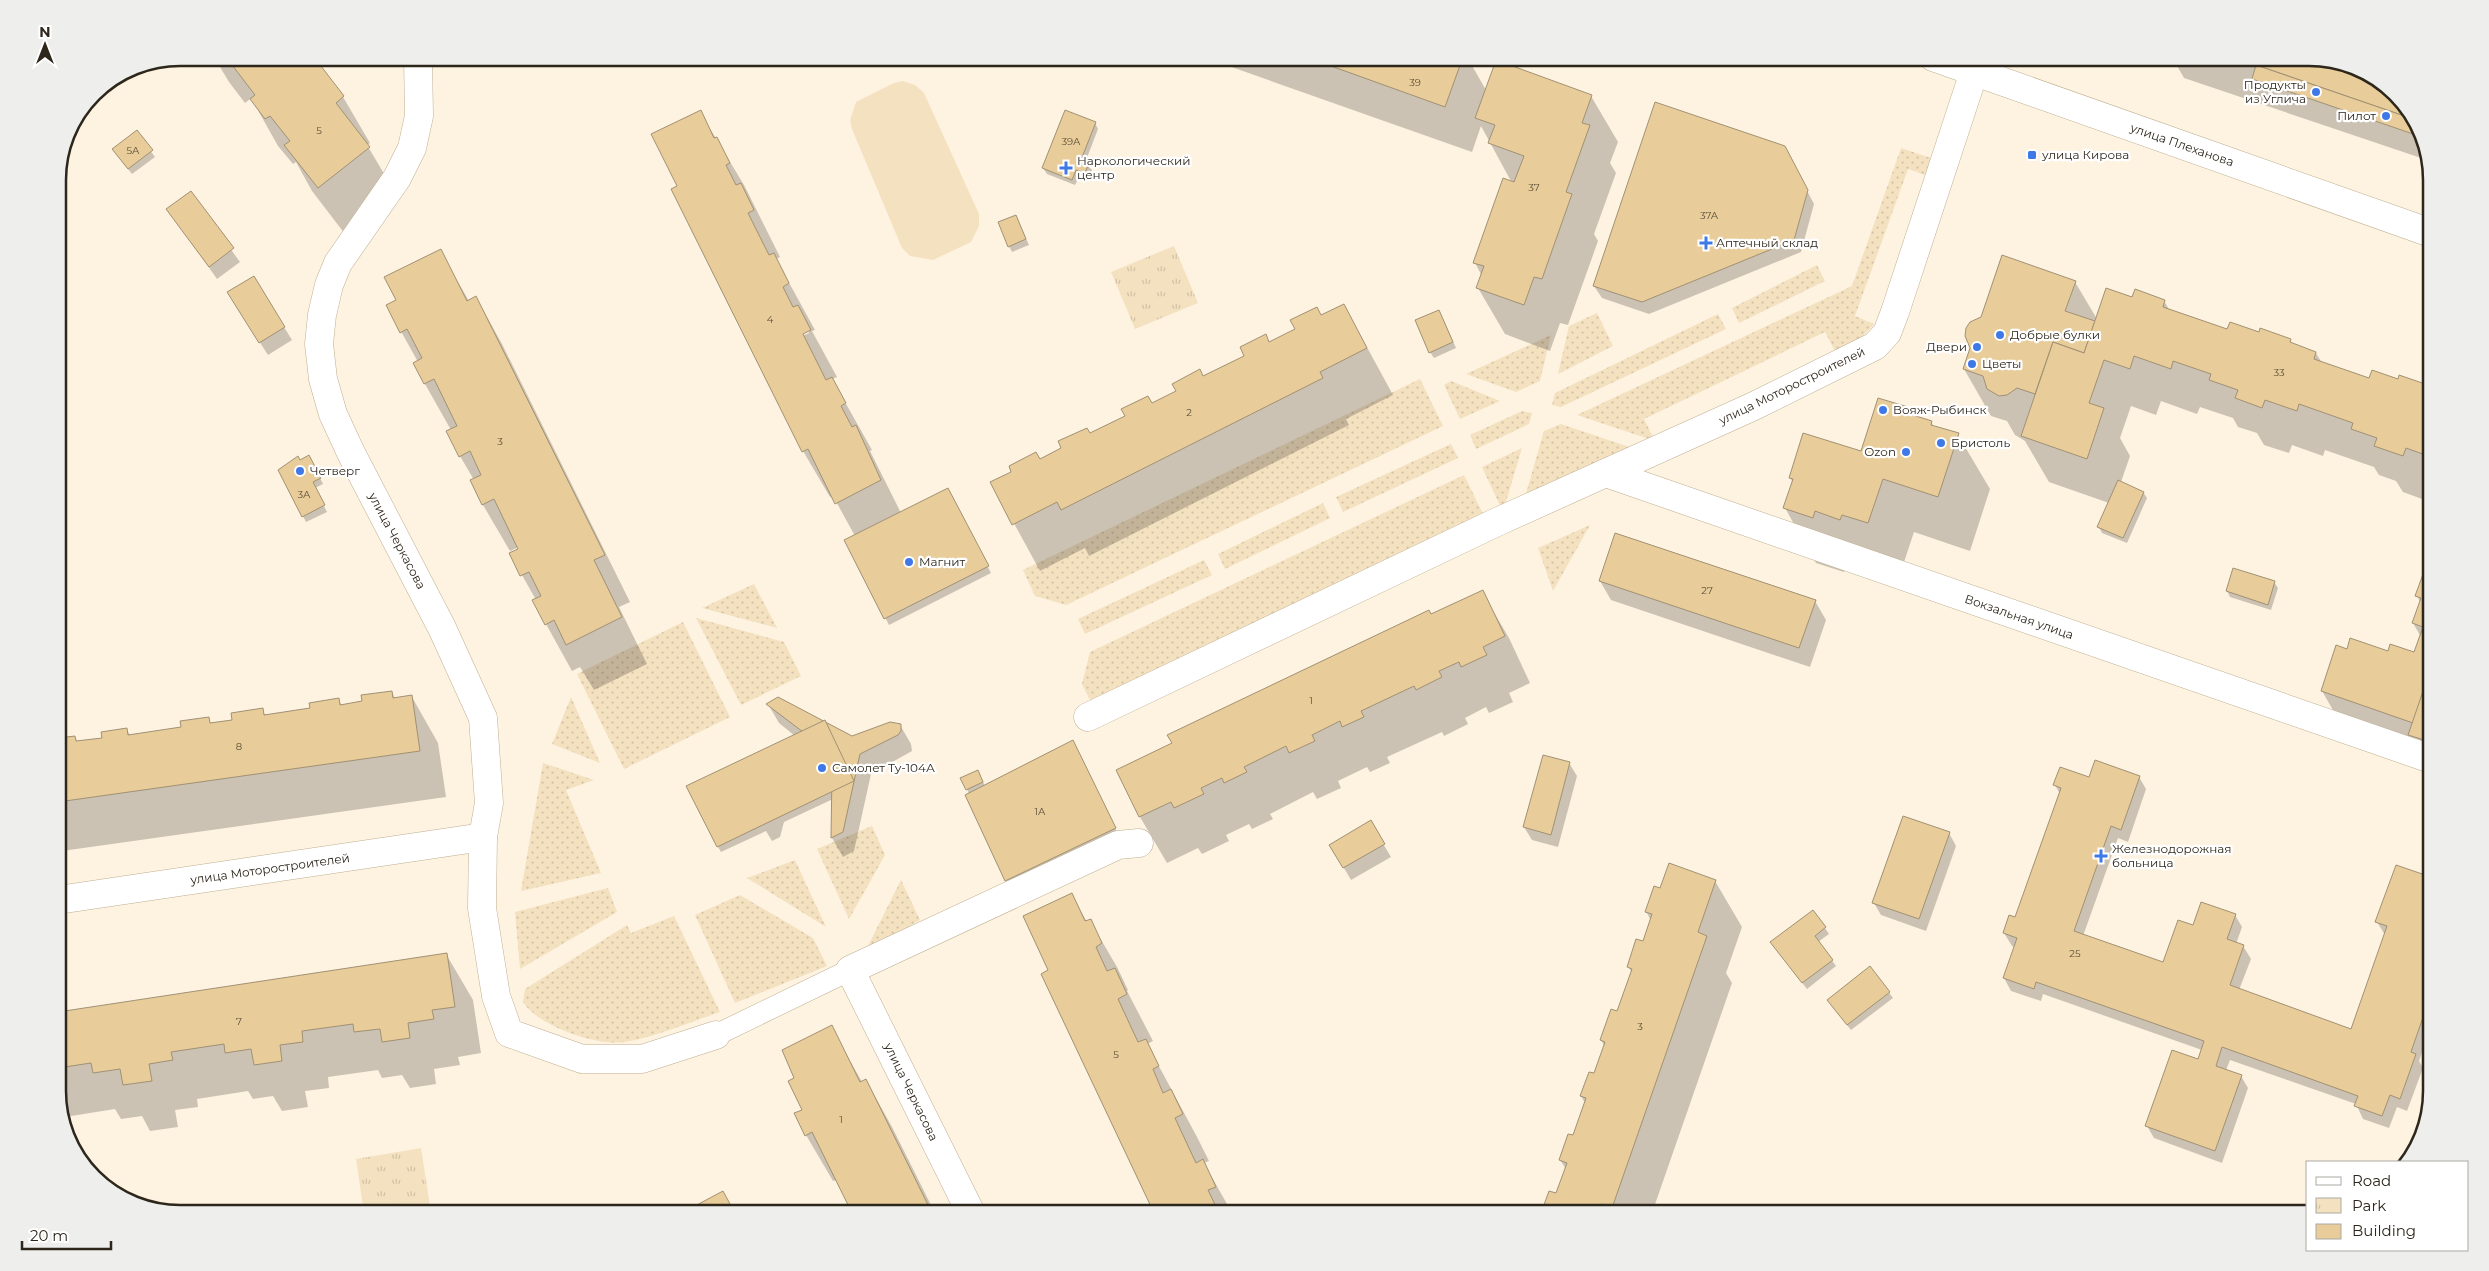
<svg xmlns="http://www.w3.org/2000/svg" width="2489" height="1271" font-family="Montserrat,sans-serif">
<defs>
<pattern id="grass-dots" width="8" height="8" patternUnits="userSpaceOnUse" patternTransform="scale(1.25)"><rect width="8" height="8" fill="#f4e1c0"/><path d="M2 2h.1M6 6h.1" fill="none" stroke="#d2c1a4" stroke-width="1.8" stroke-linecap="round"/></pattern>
<pattern id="park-tufts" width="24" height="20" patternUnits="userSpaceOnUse" patternTransform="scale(1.25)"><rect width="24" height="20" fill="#f4e1c0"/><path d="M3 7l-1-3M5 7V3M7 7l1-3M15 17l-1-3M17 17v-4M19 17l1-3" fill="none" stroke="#d2c1a4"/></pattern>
</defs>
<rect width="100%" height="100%" fill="#fef3e1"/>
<g fill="url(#grass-dots)">
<path d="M1901 148 1931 158 1925 175 1908 169 1855 316 1874 324C1863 338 1851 345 1836 353L1825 332 1644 419 1655 441 1577 415 1852 286Z"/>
<path d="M1817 265 1825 281 1739 323 1732 308Z"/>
<path d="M1597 313 1613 346 1558 374 1569 326Z"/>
<path d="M1718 314 1726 329 1561 407 1552 405 1555 393Z"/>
<path d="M1551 335 1540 381 1516 392 1466 374Z"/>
<path d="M1420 379 1443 426 1066 605 1035 596 1023 570Z"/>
<path d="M1451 381 1500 401 1460 419 1444 385Z"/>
<path d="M1522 411 1532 413 1529 424 1476 449 1470 435Z"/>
<path d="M1561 424 1635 449 1525 497 1544 431Z"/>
<path d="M1451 444 1458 458 1343 512 1336 497Z"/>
<path d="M1522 448 1503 512 1482 467Z"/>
<path d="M1464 475 1486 520 1093 706 1082 684 1090 652Z"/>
<path d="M1323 503 1330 518 1225 569 1218 554Z"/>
<path d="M1590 525 1553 591 1538 548Z"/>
<path d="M1204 560 1212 575 1085 634 1078 619Z"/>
<path d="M754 584 777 628 702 608Z"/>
<path d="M696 618 784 642 801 676 741 705Z"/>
<path d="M683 622 730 717 624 769 577 674Z"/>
<path d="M571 697 600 763 552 744Z"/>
<path d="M543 763 594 780 566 790 601 873 521 891Z"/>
<path d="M872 826 885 855 849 919 817 849Z"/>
<path d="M795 860 826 927 747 878Z"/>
<path d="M901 880 920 920 865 952Z"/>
<path d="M608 888 617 912 520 969 515 912Z"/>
<path d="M740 895 813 938 827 966 735 1003 695 915Z"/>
<path d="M674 916 720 1012C690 1022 654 1038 624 1042 596 1046 538 1026 523 1002L525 989 627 925 631 933Z"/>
</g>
<g fill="url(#park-tufts)">
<path d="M1174 246 1198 303 1135 329 1111 272Z"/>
<path d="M421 1148 431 1213H364L356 1159Z"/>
</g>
<path fill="#f4e1c0" d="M903 81 915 85 924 93 979 214V226L971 242 933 260 910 256 902 248 852 129 850 120 856 102 894 83Z"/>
<g fill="#0003" fill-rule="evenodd">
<path d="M214 57H312L343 97 370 143 367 145 396 194 345 234 312 191 296 162 293 164 278 146 255 105 250 99 245 103 229 82Z"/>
<path d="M750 57H767L766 62Z"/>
<path d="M1203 57H1467L1486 90 1591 96 1618 142 1610 163 1616 173 1594 234 1598 241 1568 325 1560 323 1550 351 1505 334 1478 288 1482 276 1475 263 1512 183 1481 126 1472 152Z"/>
<path d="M2172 57H2309L2411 112 2427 160 2184 78Z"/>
<path d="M700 112 744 185 780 257 776 259 815 330 812 331 837 377 832 379 872 450 870 451 901 513 950 495 991 573 889 625 846 541 855 536 833 496 830 497 803 451 679 187ZM809 330V333L798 338 797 336Z"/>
<path d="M1095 123 1098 129 1085 163 1092 170 1089 178 1080 175 1075 185 1047 174 1043 168Z"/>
<path d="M137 132 155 157 132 174 117 155Z"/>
<path d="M1791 160 1814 204 1801 252 1649 314 1602 298 1594 286Z"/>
<path d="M190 193 240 262 217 279 168 209Z"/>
<path d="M1016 216 1029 245 1012 252 1009 246Z"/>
<path d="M440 251 469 301 476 297 502 344 630 602 619 607 647 664 594 690 580 667 572 671 546 624 536 600 522 575 520 550 519 547 510 551 483 505 471 481 474 480 460 456 451 430 425 384 415 363 418 362 387 306 397 301Z"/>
<path d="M253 277 292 340 268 355 236 305Z"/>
<path d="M2075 282 2097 319 2133 298 2164 301 2170 311 2228 331 2259 333 2290 340 2293 345 2316 353 2322 363 2370 380 2399 381 2427 386 2431 392 2430 502 2403 492 2396 481 2379 475 2374 467 2325 450 2323 456 2292 445 2289 453 2264 445 2257 433 2238 427 2233 418 2200 407 2197 414 2161 401 2156 415 2131 406 2120 438 2130 456 2121 482 2143 492 2147 498 2127 543 2102 533 2099 527 2109 503 2049 482 2025 441 2015 435 2007 421 1991 416 1964 369Z"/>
<path d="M1344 305 1393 395 1346 419 1349 425 1089 556 1085 548 1040 571 992 483 1152 404Z"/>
<path d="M1442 317 1456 348 1434 358 1430 352Z"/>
<path d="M1907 408 1912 416 1931 422 1934 427 1958 435 1990 489 1970 551 1914 532 1899 577 1847 565 1844 572 1816 563 1785 508 1793 483 1790 477 1861 453Z"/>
<path d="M299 461 312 462 323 484 315 488 327 512 306 522 303 516Z"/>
<path d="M2427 567 2431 569V766L2349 738 2322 691 2347 650 2415 654 2421 637 2413 623 2420 602 2417 596Z"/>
<path d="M1600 581 1815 601 1826 620 1810 667 1611 600Z"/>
<path d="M2274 582 2278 588 2271 610 2230 597 2227 591Z"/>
<path d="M1482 592 1509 638 1530 683 1509 693 1513 702 1489 713 1486 707 1465 718 1468 724 1444 736 1442 732 1387 757 1390 763 1370 772 1367 767 1338 781 1341 788 1317 799 1313 792 1270 814 1273 819 1252 829 1249 824 1226 835 1229 841 1202 854 1198 848 1167 863 1140 817 1118 770Z"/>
<path d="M392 692 395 699 412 697 438 743 446 797 62 851 58 843V740L75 737 78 743 104 739 126 729 130 735 183 728 208 718 211 724 234 721 262 710 266 716 311 709 339 700 342 706 364 702Z"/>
<path d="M768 704 852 738 900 725 911 744 912 751 871 774 854 851 843 857 832 838 833 799 784 822 780 837 772 841 766 831 721 852 718 847 795 736 779 723Z"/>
<path d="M1076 748 1118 834 1010 887 966 795 969 794 967 789 981 777 985 786Z"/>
<path d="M1569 763 1577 776 1558 847 1532 840 1524 827Z"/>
<path d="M2139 777 2146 789 2128 842 2118 838 2083 936 2164 964 2193 927 2235 915 2242 927 2236 944 2243 946 2251 959 2239 990 2352 1030 2385 935 2377 922 2396 867 2431 879V1026L2419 1061 2423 1068 2407 1111 2397 1107 2389 1128 2363 1119 2356 1104 2230 1060 2226 1070 2241 1076 2248 1088 2222 1163 2154 1138 2147 1126 2198 1060 2202 1050 2043 994 2041 1001 2011 991 2004 978 2015 947 2012 946 2004 933 2016 919 2060 794 2055 785 2090 778Z"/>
<path d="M1370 822 1391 857 1351 880 1331 846Z"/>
<path d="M1949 833 1956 846 1926 931 1881 915 1874 903Z"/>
<path d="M1715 881 1742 927 1726 973 1732 983 1652 1213H1543L1550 1192 1557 1195 1566 1169 1560 1160 1574 1137 1585 1103 1581 1096 1595 1075 1605 1047 1601 1040 1618 1013 1632 973 1628 966 1644 943 1651 921 1646 911 1661 890Z"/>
<path d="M1072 895 1087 922 1090 921 1117 967 1128 990 1127 991 1153 1041 1147 1044 1197 1137 1209 1161 1204 1163 1232 1213H1155L1042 974 1050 971Z"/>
<path d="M1825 928 1829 934 1818 942 1836 966 1807 989 1775 948Z"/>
<path d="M446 954 473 1000 481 1053 458 1057 460 1065 434 1069 436 1084 410 1088 402 1075 382 1078 378 1070 328 1077 329 1088 305 1091 308 1107 282 1111 273 1096 253 1099 248 1091 197 1099 198 1107 175 1110 178 1127 150 1131 142 1116 121 1119 115 1109 65 1117V1121L58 1099V1014Z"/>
<path d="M1870 968 1893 998 1851 1030 1832 1006Z"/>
<path d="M831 1027 862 1082 866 1080 892 1127 935 1213H853L837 1180 833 1181 806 1135 796 1078Z"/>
<path d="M723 1192 734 1213H698L695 1207Z"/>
</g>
<g fill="#e8cc99" stroke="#a19174">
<path d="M226 57H314L344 96 336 103 370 147 318 188 284 145 290 141 270 116 265 119 250 99 255 95Z"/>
<path d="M1306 57H1463L1445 107Z"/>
<path d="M2233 57H2309L2363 70 2411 112 2413 119Z"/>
<path d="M1496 60 1592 95 1582 123 1590 125 1566 192 1572 194 1542 279 1534 277 1524 305 1476 288 1484 266 1473 263 1503 178 1514 182 1524 156 1488 143 1495 125 1475 118Z"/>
<path d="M2256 65 2413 119 2419 136 2252 79Z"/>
<path d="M1655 102 1785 146 1808 190 1794 240 1642 302 1593 286Z"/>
<path d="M701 110 714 138 717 137 730 163 726 165 736 185 741 183 754 210 748 213 769 255 774 253 789 283 783 287 793 307 798 305 811 330 803 334 826 380 832 377 846 403 841 406 852 427 856 425 881 480 835 504 808 449 802 452 671 189 677 186 651 134Z"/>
<path d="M1065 110 1096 122 1081 160 1089 163 1085 173 1076 170 1072 180 1042 168Z"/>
<path d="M137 130 153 150 128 169 112 149Z"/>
<path d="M191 191 234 248 209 267 166 209Z"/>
<path d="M1016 215 1026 239 1008 247 998 222Z"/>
<path d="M441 249 467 301 476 296 605 555 594 560 622 617 566 645 554 620 545 625 532 600 541 596 529 572 520 576 509 553 518 549 494 499 482 505 470 480 481 475 470 451 459 457 446 431 457 426 434 379 424 384 413 363 422 358 407 329 400 333 386 305 396 300 384 277Z"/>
<path d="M2002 255 2076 281 2065 311 2095 321 2084 353 2053 342 2035 394 2017 388 2007 395 1999 396 1987 389 1983 376 1963 369 1970 348 1965 336 1966 328 1970 322 1981 317Z"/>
<path d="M254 276 285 327 259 343 227 292Z"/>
<path d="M2106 288 2132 297 2135 289 2165 300 2163 307 2227 329 2230 322 2259 332 2260 328 2291 339 2290 342 2316 352 2314 359 2369 378 2372 370 2398 379 2399 375 2428 385 2426 389 2431 391V457L2406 448 2403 456 2374 446 2377 438 2351 429 2353 423 2299 404 2297 411 2265 400 2262 408 2235 398 2238 390 2209 380 2211 374 2173 361 2171 369 2134 356 2130 369 2104 360 2089 403 2104 408 2087 459 2021 436 2053 342 2084 353Z"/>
<path d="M1344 304 1367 348 1320 372 1323 378 1061 510 1057 502 1012 525 990 482 1011 472 1009 466 1036 452 1040 459 1061 448 1058 441 1087 428 1090 433 1125 416 1121 409 1148 396 1152 403 1176 391 1172 384 1200 369 1203 376 1244 356 1240 347 1266 334 1269 342 1295 329 1290 320 1317 307 1321 315Z"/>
<path d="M1439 310 1453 342 1429 353 1415 320Z"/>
<path d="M1878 398 1908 407 1906 413 1932 421 1931 425 1959 433 1938 497 1883 479 1868 523 1842 515 1840 520 1815 511 1813 518 1783 508 1793 479 1789 478 1803 433 1861 451Z"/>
<path d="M309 455 321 478 313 482 325 505 302 517 278 470 298 456 300 460Z"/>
<path d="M2118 480 2144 492 2123 538 2097 527Z"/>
<path d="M948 488 989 566 884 619 844 540Z"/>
<path d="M1615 533 1816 600 1799 648 1599 581Z"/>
<path d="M2426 566H2431V668L2413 723 2321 691 2336 645 2347 649 2350 638 2388 651 2390 644 2414 652 2423 627 2412 623 2421 598 2415 596Z"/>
<path d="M2233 568 2275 581 2268 605 2226 591Z"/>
<path d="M1483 590 1505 636 1483 647 1487 655 1461 667 1459 662 1439 671 1442 677 1416 690 1414 686 1361 711 1364 717 1342 727 1340 721 1312 735 1315 741 1289 753 1286 746 1244 767 1247 772 1224 783 1222 778 1201 788 1204 794 1174 808 1171 802 1139 817 1116 770 1172 743 1167 735 1429 610 1431 614Z"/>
<path d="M2431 668V742L2408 735Z"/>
<path d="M392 691 393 698 412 695 420 751 58 802V738L75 736 76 741 102 738 101 732 127 728 128 735 181 727 180 721 209 717 210 723 232 720 231 713 263 708 264 715 310 708 309 703 339 698 340 705 362 701 361 695Z"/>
<path d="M778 697 852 736 890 722 901 724V731L898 735 860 754 843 832 831 838 832 771 822 775 819 771 777 791 769 818 760 823 761 794 731 771 740 766 771 778 811 755 810 749 819 744 766 704Z"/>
<path d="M825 720 854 781 717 847 686 786Z"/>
<path d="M1073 740 1116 828 1005 881 965 795Z"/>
<path d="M1543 755 1570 762 1551 835 1523 827Z"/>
<path d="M2095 760 2140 776 2121 830 2111 826 2074 931 2163 962 2178 920 2193 925 2201 902 2236 914 2227 939 2244 945 2230 985 2351 1029 2387 926 2375 922 2396 865 2431 877V994L2411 1052 2416 1054 2400 1099 2390 1095 2382 1116 2354 1106 2358 1096 2222 1047 2216 1066 2242 1075 2215 1151 2145 1126 2172 1050 2198 1059 2204 1041 2036 982 2034 989 2003 978 2017 938 2003 933 2009 915 2015 917 2061 788 2053 785 2060 767 2089 777Z"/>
<path d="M978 770 983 782 966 790 960 778Z"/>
<path d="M1903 816 1950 832 1919 919 1872 903Z"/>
<path d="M1371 820 1385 844 1343 868 1329 845Z"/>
<path d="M1669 863 1716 880 1698 932 1707 936 1612 1208 1601 1204 1598 1213H1541L1549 1191 1556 1193 1567 1163 1559 1160 1568 1134 1573 1135 1586 1098 1580 1096 1589 1072 1594 1073 1605 1042 1600 1040 1611 1009 1617 1011 1632 969 1627 967 1636 939 1643 941 1652 914 1645 912 1654 886 1660 888Z"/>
<path d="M1072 893 1085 921 1091 919 1102 943 1096 947 1107 971 1115 968 1127 994 1118 999 1138 1042 1146 1039 1159 1066 1153 1069 1163 1093 1171 1089 1183 1114 1175 1118 1196 1163 1203 1159 1216 1187 1208 1190 1219 1213 1227 1209 1229 1213H1154L1041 974 1048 970 1023 916Z"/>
<path d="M1813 910 1826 927 1815 936 1833 960 1802 983 1770 942Z"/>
<path d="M447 953 455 1007 432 1010 434 1019 408 1023 410 1038 382 1042 380 1029 354 1032 353 1024 302 1031 303 1042 280 1045 282 1061 254 1065 251 1049 225 1053 224 1044 171 1052 173 1060 149 1064 152 1081 123 1085 120 1069 93 1073 91 1063 58 1068V1012Z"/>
<path d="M1870 966 1890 992 1847 1025 1827 1000Z"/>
<path d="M832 1025 860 1082 866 1079 932 1213H852L812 1132 805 1136 794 1113 802 1110 788 1081 794 1078 782 1050Z"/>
<path d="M723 1191 735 1213H697L693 1207Z"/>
</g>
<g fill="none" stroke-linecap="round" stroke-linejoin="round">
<g stroke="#bfaf91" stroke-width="22">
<path id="pedestrian" d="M716 1035 850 970"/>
</g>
<g stroke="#bfaf91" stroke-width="29">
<g id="minor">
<path d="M418 57 419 116 412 148 397 178 338 263 329 285 322 315 319 344 323 379 333 414 351 453 442 628 483 718 489 803 483 837 482 908 496 996 509 1033 582 1059H642L716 1035"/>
<path d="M1606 473 2431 759"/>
<path d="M1088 717 1497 522 1754 406 1875 346 1887 333 1895 312 1979 57"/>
<path d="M58 900 483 837"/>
<path d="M971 1213 850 970 1118 845 1139 843"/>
</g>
</g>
<g stroke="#bfaf91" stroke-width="29">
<path id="secondary" d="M1933 57 2431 233"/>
</g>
<use href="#pedestrian" stroke="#fff" stroke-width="21"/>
<use href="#minor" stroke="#fff" stroke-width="28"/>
<use href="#secondary" stroke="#fff" stroke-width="28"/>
</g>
<g fill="#3f78e7" stroke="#fff" stroke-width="2">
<circle cx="2316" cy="92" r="5"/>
<circle cx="2386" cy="116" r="5"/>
<rect x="2027" y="150" width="10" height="10" rx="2.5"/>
<path d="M1063.5 160.5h5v5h5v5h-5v5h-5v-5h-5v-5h5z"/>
<path d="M1703.5 235.5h5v5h5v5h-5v5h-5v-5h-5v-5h5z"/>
<circle cx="2000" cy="335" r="5"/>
<circle cx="1977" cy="347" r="5"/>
<circle cx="1972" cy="364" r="5"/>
<circle cx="1883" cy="410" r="5"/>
<circle cx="1941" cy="443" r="5"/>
<circle cx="1906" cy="452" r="5"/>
<circle cx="300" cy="471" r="5"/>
<circle cx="909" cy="562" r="5"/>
<circle cx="822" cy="768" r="5"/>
<path d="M2098.5 848.5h5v5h5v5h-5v5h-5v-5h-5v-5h5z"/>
</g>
<g text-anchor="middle" stroke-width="4.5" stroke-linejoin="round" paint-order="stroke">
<g font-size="10" fill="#5c503a">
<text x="1415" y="86">39</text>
<text x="319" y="134">5</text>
<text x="1071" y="145">39А</text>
<text x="133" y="154">5А</text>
<text x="1534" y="191">37</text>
<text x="1709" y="219">37А</text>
<text x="770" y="323">4</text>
<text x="2279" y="376">33</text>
<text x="1189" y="416">2</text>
<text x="500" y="445">3</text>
<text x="304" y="498">3А</text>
<text x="1707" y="594">27</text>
<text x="1311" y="704">1</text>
<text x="239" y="750">8</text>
<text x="1040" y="815">1А</text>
<text x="2075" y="957">25</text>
<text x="239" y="1025">7</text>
<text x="1640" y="1030">3</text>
<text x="1116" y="1058">5</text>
<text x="841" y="1123">1</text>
</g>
<g font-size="12" fill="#2d271b" stroke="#fff" text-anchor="start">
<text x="2306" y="89" text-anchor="end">Продукты<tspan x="2306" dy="14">из Углича</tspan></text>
<text x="2376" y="120" text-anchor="end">Пилот</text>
<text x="2042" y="159">улица Кирова</text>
<text x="1077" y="165">Наркологический<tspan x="1077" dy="14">центр</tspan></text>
<text x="1716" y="247">Аптечный склад</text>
<text x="2010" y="339">Добрые булки</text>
<text x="1967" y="351" text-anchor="end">Двери</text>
<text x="1982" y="368">Цветы</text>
<text x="1893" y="414">Вояж-Рыбинск</text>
<text x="1951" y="447">Бристоль</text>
<text x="1896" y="456" text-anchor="end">Ozon</text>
<text x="310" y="475">Четверг</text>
<text x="919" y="566">Магнит</text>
<text x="832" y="772">Самолет Ту-104А</text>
<text x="2112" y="853">Железнодорожная<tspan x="2112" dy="14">больница</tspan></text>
</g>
<g font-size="12" fill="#2d271b" stroke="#fff">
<text transform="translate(2182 145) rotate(19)" y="4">улица Плеханова</text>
<text transform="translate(1792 386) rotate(-26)" y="4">улица Моторостроителей</text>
<text transform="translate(397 541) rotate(62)" y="4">улица Черкасова</text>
<text transform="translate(2019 617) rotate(19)" y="4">Вокзальная улица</text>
<text transform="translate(270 869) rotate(-8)" y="4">улица Моторостроителей</text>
<text transform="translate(911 1092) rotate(64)" y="4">улица Черкасова</text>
</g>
</g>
<path d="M0 0H2489V1271H0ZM180 66H2309A114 114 0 0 1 2423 180V1091A114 114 0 0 1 2309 1205H180A114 114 0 0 1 66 1091V180A114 114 0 0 1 180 66Z" fill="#eeeeed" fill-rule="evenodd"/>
<path fill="none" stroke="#2d271b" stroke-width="2.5" d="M180 66H2309A114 114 0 0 1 2423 180V1091A114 114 0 0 1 2309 1205H180A114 114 0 0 1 66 1091V180A114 114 0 0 1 180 66Z"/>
<rect x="2306" y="1161" width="162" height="90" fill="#ffffff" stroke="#aba9a4"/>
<rect x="2316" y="1177" width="25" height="8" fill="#ffffff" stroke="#aba9a4"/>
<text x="2352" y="1186" font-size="15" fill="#2d271b">Road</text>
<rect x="2316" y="1198" width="25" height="15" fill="url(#park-tufts)" stroke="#aba9a4"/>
<text x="2352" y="1211" font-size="15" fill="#2d271b">Park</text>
<rect x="2316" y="1224" width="25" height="15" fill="#e8cc99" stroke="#aba9a4"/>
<text x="2352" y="1236" font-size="15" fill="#2d271b">Building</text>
<g transform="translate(45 45)" stroke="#ffffff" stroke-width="4" paint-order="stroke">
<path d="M0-4L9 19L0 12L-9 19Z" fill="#2d271b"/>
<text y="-8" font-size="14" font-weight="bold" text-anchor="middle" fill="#2d271b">N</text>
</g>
<path d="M22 1241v8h89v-8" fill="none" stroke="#2d271b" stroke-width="2.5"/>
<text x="30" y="1241" font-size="15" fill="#2d271b" stroke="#ffffff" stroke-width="4" paint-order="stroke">20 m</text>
</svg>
